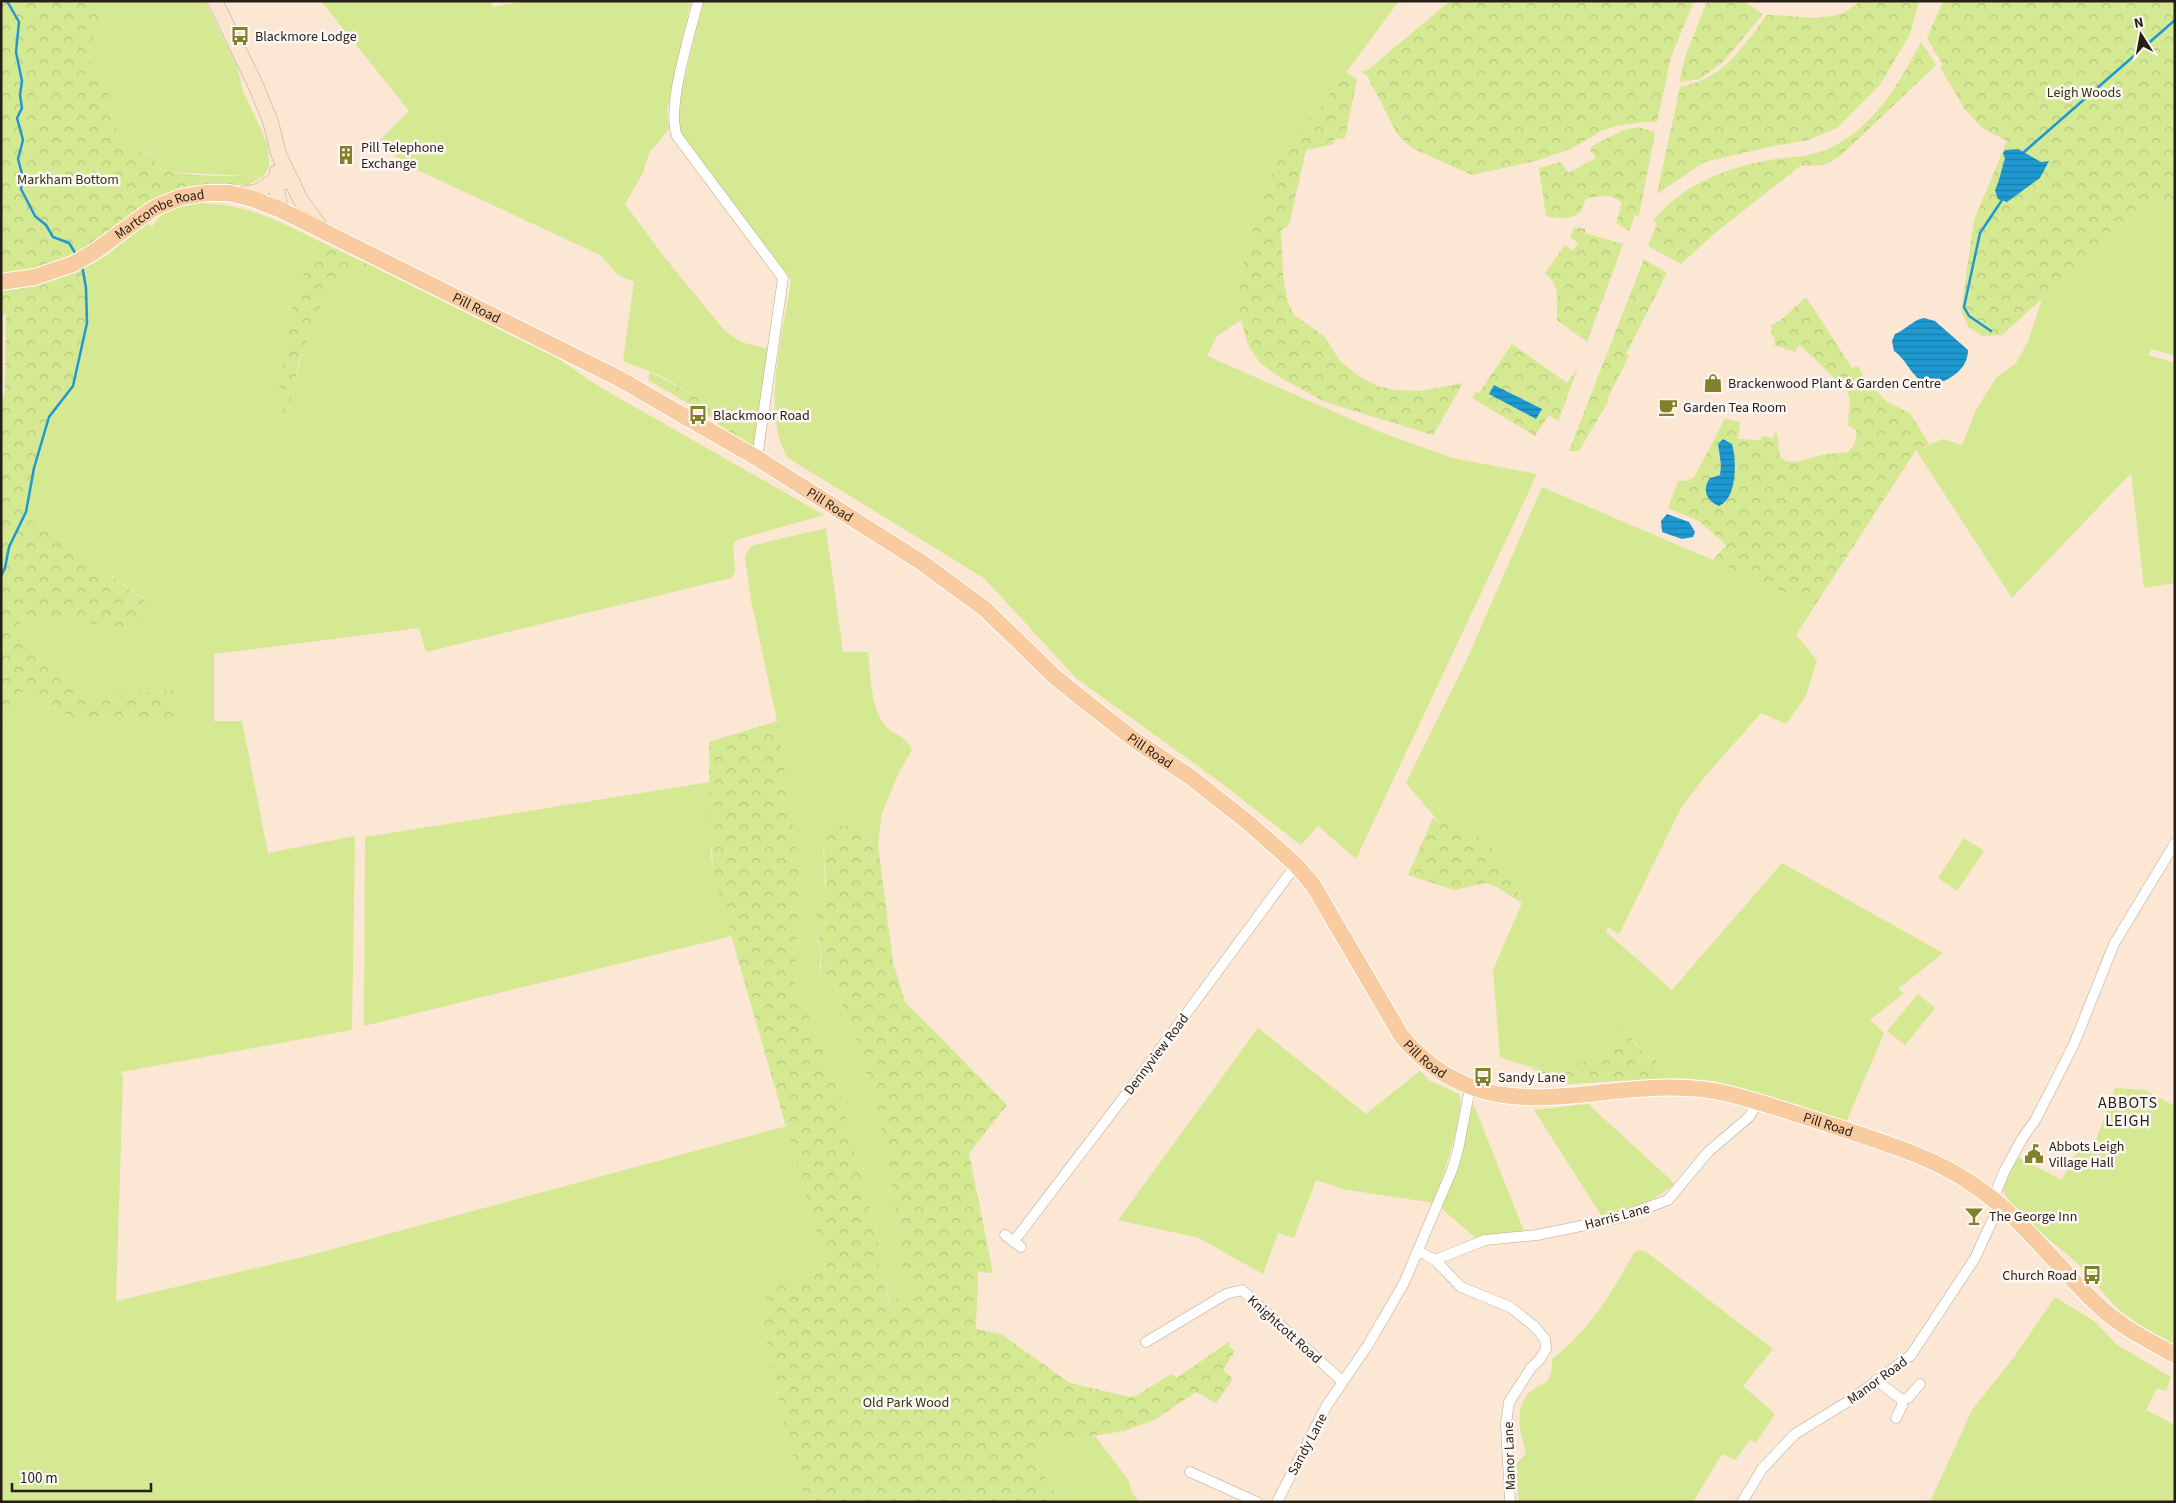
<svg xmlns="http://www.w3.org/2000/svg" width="2176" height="1503" font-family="'Source Sans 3',sans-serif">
<defs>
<pattern id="forest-crowns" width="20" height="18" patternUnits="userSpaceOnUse" patternTransform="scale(1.25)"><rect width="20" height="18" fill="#d5e892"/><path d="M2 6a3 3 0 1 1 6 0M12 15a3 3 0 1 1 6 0" fill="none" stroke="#b7c77d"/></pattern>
<pattern id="water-rules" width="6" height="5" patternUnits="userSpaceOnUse" patternTransform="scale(1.25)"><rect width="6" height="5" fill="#1e99d1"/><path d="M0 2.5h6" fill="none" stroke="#1a7ca9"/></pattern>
</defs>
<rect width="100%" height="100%" fill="#fbe7d4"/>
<g fill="#d5e892">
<path d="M88 1H205L237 66 243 91 268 145 269 167 263 177 172 172 159 169 153 154 125 146 111 120 110 96 90 62 88 49 104 16 97 6Z"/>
<path d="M321 1H491L493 7 525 1H691L667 110 669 129 649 153 643 173 625 204 665 258 725 331 741 342 768 349 756 436 712 412 694 395 661 376 623 361 634 282 618 275 600 255 411 167 377 143 409 111Z"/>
<path d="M703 1H1399L1321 106 1292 135 1278 158 1247 246 1237 292 1241 320 1217 336 1207 356 1380 432 1452 458 1537 474 1356 859 1318 826 1301 845 1220 782 1076 678 984 578 788 458C760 414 784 330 791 280L680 132 678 107Z"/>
<path d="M2157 195 2175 211V356L2152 349 2148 355 2175 363V583L2144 588 2131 473 2012 598 1916 450 1943 439 1962 445 1976 410 1996 378 2016 363 2028 342 2042 299Z"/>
<path d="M197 203C247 204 275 219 319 241L287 423C295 380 309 301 346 274 352 269 364 268 372 266L559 359 598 386 824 515 739 539 733 544 735 573 731 578 426 652 419 628 214 654V721H242L268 853 355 836 352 1030 121 1072 123 1077 116 1301 307 1256 787 1126 827 1269C814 1274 778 1283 769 1293 763 1300 763 1311 762 1320L784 1425 806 1502H1V728L17 691 84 723 174 721 173 691 91 694 73 684 17 637 22 617 124 627 147 601 46 528 36 525 27 516 33 481 51 416 76 386 74 385 87 275 84 268 106 256 147 222 152 227C163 208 177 207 197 203Z"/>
<path d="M1542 487 1713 560 1814 607 1796 635 1817 660 1806 696 1786 724 1761 713 1702 780 1681 808 1619 934 1608 927 1606 932 1672 990 1782 863 1943 953 1898 989 1904 993 1870 1020 1884 1033 1845 1125 1714 1081 1681 1078 1656 1079V1059L1644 1054 1630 1035C1610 1041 1604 1050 1587 1060 1559 1078 1527 1067 1500 1057L1493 970 1522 903 1511 874 1488 842 1448 823H1440L1406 783 1468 657Z"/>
<path d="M826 528 843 652H868C871 674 870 706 884 724 892 734 906 736 912 750L899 772 882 813 878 845 869 841 859 830 823 849 826 895 816 918 817 937 821 955 819 972 836 988 862 1057 885 1143 900 1240 898 1251 911 1290 910 1294 890 1303 879 1263 883 1259 841 1098 795 982 799 865 777 721 751 600 745 556 751 546Z"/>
<path d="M710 782 711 857 732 936 364 1026 365 837Z"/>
<path d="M1964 838 1984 851 1957 891 1938 878Z"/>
<path d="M1918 994 1935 1008 1905 1045 1887 1031Z"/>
<path d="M1258 1028 1366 1114 1420 1071 1430 1081 1459 1094C1467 1109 1440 1183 1434 1203L1342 1189 1316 1180 1294 1238 1278 1233 1263 1274 1199 1238 1118 1220Z"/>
<path d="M2115 1088 2144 1090 2175 1106V1346C2157 1336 2139 1326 2123 1313 2105 1298 2093 1279 2077 1263 2057 1244 2009 1212 2002 1187L2018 1157 2062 1180 2080 1145 2092 1151Z"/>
<path d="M1588 1104 1675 1184C1652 1202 1630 1210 1603 1218L1534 1110Z"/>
<path d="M1474 1105 1525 1234 1478 1240 1441 1208 1462 1148 1472 1107Z"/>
<path d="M1639 1250 1645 1251 1773 1349 1743 1386 1775 1414 1756 1443 1750 1440 1735 1460 1722 1454 1693 1502H1519L1514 1466 1526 1454C1522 1438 1516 1420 1522 1404 1531 1378 1554 1395 1552 1359 1589 1332 1612 1292 1634 1253Z"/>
<path d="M2055 1297 2094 1321 2116 1344 2171 1377 2166 1391 2157 1388 2146 1410 2175 1425V1502H1930L1972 1410 2014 1357Z"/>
<path d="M1095 1436 1129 1481 1132 1492 1139 1502H1062L1038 1468 1035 1445Z"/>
</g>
<g fill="url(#forest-crowns)" fill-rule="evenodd">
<path d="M1 1H88L97 6 104 16 88 49 90 62 110 96 111 120 125 146 153 155 159 169C181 175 207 176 229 176 240 177 249 174 260 178L248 185 192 186 174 191 70 257 33 270 1 274Z"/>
<path d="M1450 1H1694L1671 57 1657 122H1644L1616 126 1603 130 1571 149 1535 161 1472 175 1412 148 1397 134 1368 77 1361 71 1369 69Z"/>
<path d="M1707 1H1743L1763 14 1723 62 1700 79 1681 82 1680 80 1685 57Z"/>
<path d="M1860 1H1919L1910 34 1880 85 1837 128 1808 140 1773 146 1704 162 1657 194 1680 87C1725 78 1741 49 1767 15 1800 15 1834 27 1860 1Z"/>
<path d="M1943 1H2175V211L2157 195 2002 335 1983 336 1969 328 1961 311 1974 220 2007 141 1982 128 1964 108 1940 67 1943 65 1927 38Z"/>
<path d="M1921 42 1936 65 1839 157 1823 165 1800 166 1714 234 1681 264 1648 246 1657 224 1653 221C1685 182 1729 167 1776 159 1793 157 1813 156 1828 149 1875 127 1898 85 1921 42Z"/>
<path d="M1346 72 1357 79 1345 138 1333 140 1334 144 1306 150 1289 225 1281 230 1283 275 1288 303 1294 315 1324 336 1340 361 1359 376 1377 386 1394 390 1421 391 1463 383 1433 435 1325 402 1281 378 1260 363 1248 345 1241 320 1237 292 1247 246 1278 158 1292 135 1321 106Z"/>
<path d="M1638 127 1655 132 1639 216 1635 215 1629 231 1616 223 1622 203C1614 193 1598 196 1587 198 1583 202 1583 210 1579 213 1573 219 1553 219 1546 216L1539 168 1561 162 1568 173 1596 158 1590 150 1592 146 1624 130Z"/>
<path d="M1574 227 1585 229V233L1623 244 1587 342 1557 320C1556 299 1562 288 1545 273L1565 245 1573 251 1578 243 1570 237Z"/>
<path d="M319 241 372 266 346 273 322 302 299 361 286 425 279 385 295 295Z"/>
<path d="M1644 259 1667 273 1626 354 1629 356 1607 399 1609 400 1579 451H1569Z"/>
<path d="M84 268C99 298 81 354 74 385L76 386 75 391H72L51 416 33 481 27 516 36 525 46 528 147 602 149 621 124 627 22 617 17 637 73 684 91 694 174 691V722L84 723 18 691 1 728V403L5 391 6 315 1 314V289L49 281Z"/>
<path d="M1806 297 1852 368 1858 366 1865 379 1887 402 1910 413 1929 444 1916 450 1814 607 1713 560 1726 545 1699 521 1668 508 1678 481H1686L1694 477 1725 419 1740 422 1738 439 1761 440 1762 436 1773 438 1775 432 1777 434 1780 457 1786 461 1796 462 1822 455 1848 452C1854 446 1857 439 1856 430L1848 425 1850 400 1847 390 1800 345 1795 352 1774 345 1775 340 1772 335 1771 325 1780 321ZM1732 444C1738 463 1734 486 1725 503L1717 506 1709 500 1711 477 1720 475 1721 465 1718 451Z"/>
<path d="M1512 344 1567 383 1578 368 1558 421 1549 415 1535 436 1472 398 1476 391 1479 393ZM1494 386 1542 409 1536 419 1490 394Z"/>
<path d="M650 372 694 395 712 412 756 436 754 446 729 434 705 413 648 380Z"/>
<path d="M777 721 799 865 795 982 841 1098 883 1260 879 1263 889 1303 910 1294 911 1290 898 1251 900 1240 885 1143 862 1057 836 988 819 972C827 957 814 936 816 919 817 911 825 903 826 894 829 874 811 820 849 826 860 828 868 840 878 845L893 962 905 1002 1007 1105 969 1153 993 1273 978 1272 976 1329 1001 1334 1070 1383 1130 1397 1136 1396 1171 1374 1177 1378 1230 1341 1229 1347 1235 1351 1223 1370 1233 1379 1216 1403 1196 1392 1156 1419 1124 1431 1035 1445 1038 1468 1062 1502H806L784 1425 762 1319C763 1311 763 1300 769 1293 779 1282 813 1275 827 1269L717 886C707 839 710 790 709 742Z"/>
<path d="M1433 818 1440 823H1448L1488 842 1511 874 1522 903 1495 886 1486 883 1454 890 1408 875Z"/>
<path d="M1627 1025C1632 1042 1639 1052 1656 1059V1079L1568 1084 1530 1068C1574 1073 1600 1058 1627 1025Z"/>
</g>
<g fill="url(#water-rules)">
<path d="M2018 149 2041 162 2049 161 2040 178 2007 202 1998 199 1995 190C2000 180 2001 170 2005 159L2003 153 2005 150Z"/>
<path d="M1924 318 1935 321 1968 350C1968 370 1949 381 1931 385 1912 381 1908 360 1894 351L1892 341 1895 334C1906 330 1912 320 1924 318Z"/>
<path d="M1494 385 1542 409 1536 419 1489 394Z"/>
<path d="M1723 439 1732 444C1737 461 1737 499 1719 506 1706 501 1702 489 1710 478L1720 475 1721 465 1718 444Z"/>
<path d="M1667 514 1689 522 1695 532 1693 537 1682 539 1662 532 1661 521Z"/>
</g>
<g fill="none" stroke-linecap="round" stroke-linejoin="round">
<g stroke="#1e99d1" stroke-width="2.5">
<path d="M7 1 19 22 16 52 22 81 20 95 22 108 17 118 23 140 18 159 22 174 21 189 35 216 46 225 53 237 69 243 77 256"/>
<path d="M2024 152 2175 20"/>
<path d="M1991 331 1969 316 1964 307 1980 233 2002 200"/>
<path d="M1 576 5 568 9 547 26 512 34 468 49 417 73 386 87 323 86 288 82 265"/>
</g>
<g stroke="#bda68f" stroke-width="11">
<g id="street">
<path d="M698 1C690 35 666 106 677 136L783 278 757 458"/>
<path d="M1993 1199 2005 1170 2022 1139 2036 1119 2074 1044 2114 944 2175 843"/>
<path d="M1005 1235 1021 1247"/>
<path d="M1014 1241 1149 1064 1296 865"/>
<path d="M1418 1251 1435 1260 1461 1287 1510 1307 1534 1326 1545 1339 1546 1349 1540 1359 1531 1368 1509 1402 1506 1424 1510 1502"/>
<path d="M1435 1260 1485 1240 1537 1235 1615 1219 1668 1200 1708 1152 1749 1117 1758 1102"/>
<path d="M1146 1342 1226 1294 1242 1290 1342 1381"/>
<path d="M1876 1380 1902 1400"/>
<path d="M1896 1418 1902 1406V1400L1908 1398 1920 1384"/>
<path d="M1190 1472 1257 1502"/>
<path d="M1277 1502 1327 1405 1368 1345 1404 1283 1452 1170 1458 1150 1470 1088"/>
<path d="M1742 1502 1762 1469 1795 1434 1852 1399 1911 1355 1975 1258 1991 1223 2001 1207"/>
</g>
</g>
<g stroke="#bda68f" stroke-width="16">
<g id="secondary">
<path d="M215 1 256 86 271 123 279 155 300 199 323 231"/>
<path d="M277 172V192L281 210"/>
<path d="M238 195 259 191 276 179 293 183"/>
</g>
</g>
<g stroke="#fff" stroke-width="18">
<g id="primary">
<path id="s1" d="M1 282 35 277 73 264 94 252 154 208 181 197 208 193H229L253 199 281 210 618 378 757 458 921 562 985 609 1055 677 1081 698 1136 741 1189 776 1250 824 1296 865 1313 885 1402 1037C1498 1149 1612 1065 1729 1094 1765 1103 1799 1115 1834 1126 1882 1142 1934 1157 1975 1186 2024 1219 2058 1269 2101 1308 2123 1328 2149 1341 2175 1355"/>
</g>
</g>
<use href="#street" stroke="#fff" stroke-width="10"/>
<use href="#secondary" stroke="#fbe5cf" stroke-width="15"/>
<use href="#primary" stroke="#f8cba0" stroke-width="16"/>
</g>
<defs>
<g id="bus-bare" transform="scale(1.5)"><path d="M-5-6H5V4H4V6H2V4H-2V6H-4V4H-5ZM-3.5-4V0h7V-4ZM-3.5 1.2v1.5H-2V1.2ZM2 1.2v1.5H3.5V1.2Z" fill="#80812a" stroke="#fcf7f3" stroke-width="2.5" paint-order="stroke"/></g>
<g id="building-bare" transform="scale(1.5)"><path d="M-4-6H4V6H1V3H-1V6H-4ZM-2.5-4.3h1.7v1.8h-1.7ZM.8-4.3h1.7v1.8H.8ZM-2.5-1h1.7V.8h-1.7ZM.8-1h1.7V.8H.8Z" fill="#80812a" stroke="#fcf7f3" stroke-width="2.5" paint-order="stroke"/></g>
<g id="shop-bare" transform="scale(1.5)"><path d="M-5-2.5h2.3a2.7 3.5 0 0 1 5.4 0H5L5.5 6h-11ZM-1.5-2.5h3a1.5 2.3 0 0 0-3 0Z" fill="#80812a" stroke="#fcf7f3" stroke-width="2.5" paint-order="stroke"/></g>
<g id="cafe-bare" transform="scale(1.5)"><path d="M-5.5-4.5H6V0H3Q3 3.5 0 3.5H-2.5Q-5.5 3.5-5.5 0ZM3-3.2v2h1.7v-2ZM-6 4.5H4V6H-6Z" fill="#80812a" stroke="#fcf7f3" stroke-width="2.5" paint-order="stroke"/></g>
<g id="civic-bare" transform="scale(1.5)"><path d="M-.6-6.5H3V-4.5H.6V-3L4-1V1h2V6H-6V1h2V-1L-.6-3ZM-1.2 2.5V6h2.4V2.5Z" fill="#80812a" stroke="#fcf7f3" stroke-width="2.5" paint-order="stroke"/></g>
<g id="bar-bare" transform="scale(1.5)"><path d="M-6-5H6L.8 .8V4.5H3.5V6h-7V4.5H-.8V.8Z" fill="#80812a" stroke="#fcf7f3" stroke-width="2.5" paint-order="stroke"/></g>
</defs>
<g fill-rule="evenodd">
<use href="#bus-bare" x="240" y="36"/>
<use href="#building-bare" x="346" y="155"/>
<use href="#shop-bare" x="1713" y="383"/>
<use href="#cafe-bare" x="1668" y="407"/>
<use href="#bus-bare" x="698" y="415"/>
<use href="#bus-bare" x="1483" y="1077"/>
<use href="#civic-bare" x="2034" y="1154"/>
<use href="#bar-bare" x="1974" y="1216"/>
<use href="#bus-bare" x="2092" y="1275"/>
</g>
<g text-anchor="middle" stroke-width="5" stroke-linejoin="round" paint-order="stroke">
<g font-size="14" fill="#271e16" stroke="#fcf7f3" text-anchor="start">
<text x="255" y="41">Blackmore Lodge</text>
<text x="361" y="152">Pill Telephone<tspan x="361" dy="16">Exchange</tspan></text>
<text x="1728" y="388">Brackenwood Plant &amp; Garden Centre</text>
<text x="1683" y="412">Garden Tea Room</text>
<text x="713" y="420">Blackmoor Road</text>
<text x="1498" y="1082">Sandy Lane</text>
<text x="2049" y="1151">Abbots Leigh<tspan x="2049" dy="16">Village Hall</tspan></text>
<text x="1989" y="1221">The George Inn</text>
<text x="2077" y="1280" text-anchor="end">Church Road</text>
</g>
<g font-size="14" fill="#2f370c" stroke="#fcf7f3">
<text x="2084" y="97">Leigh Woods</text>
<text x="68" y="184">Markham Bottom</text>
<text x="906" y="1407">Old Park Wood</text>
</g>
<g font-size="14" fill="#271e16" stroke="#fcf7f3">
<text dy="5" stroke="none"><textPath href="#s1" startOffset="176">Martcombe Road</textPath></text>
<text dy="5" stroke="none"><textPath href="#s1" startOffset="524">Pill Road</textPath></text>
<text dy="5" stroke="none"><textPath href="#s1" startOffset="929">Pill Road</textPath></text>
<text dy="5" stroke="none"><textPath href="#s1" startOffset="1334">Pill Road</textPath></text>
<text transform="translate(1156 1054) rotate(-53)" y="5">Dennyview Road</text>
<text dy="5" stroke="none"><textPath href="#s1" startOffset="1754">Pill Road</textPath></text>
<text dy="5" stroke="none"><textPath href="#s1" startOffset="2172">Pill Road</textPath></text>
<text transform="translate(1617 1216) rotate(-15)" y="5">Harris Lane</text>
<text transform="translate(1285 1329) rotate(42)" y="5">Knightcott Road</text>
<text transform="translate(1877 1380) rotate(-36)" y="5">Manor Road</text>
<text transform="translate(1307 1444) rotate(-62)" y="5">Sandy Lane</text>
<text transform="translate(1509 1456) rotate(-92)" y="5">Manor Lane</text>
</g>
<g font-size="16" letter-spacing="1" fill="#271e16" stroke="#fcf7f3">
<text x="2128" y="1108">ABBOTS<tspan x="2128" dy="18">LEIGH</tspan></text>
</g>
</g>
<rect width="2176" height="1503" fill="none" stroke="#271e16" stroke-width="5"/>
<g transform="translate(2141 35) rotate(349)" stroke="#fcf7f3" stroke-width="4" paint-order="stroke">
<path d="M0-4L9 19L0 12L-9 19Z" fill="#271e16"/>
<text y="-8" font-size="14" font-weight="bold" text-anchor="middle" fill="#271e16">N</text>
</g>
<path d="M12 1483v8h139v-8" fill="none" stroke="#271e16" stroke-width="2.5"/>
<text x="20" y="1483" font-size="15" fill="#271e16" stroke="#fcf7f3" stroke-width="4" paint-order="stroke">100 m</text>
</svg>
